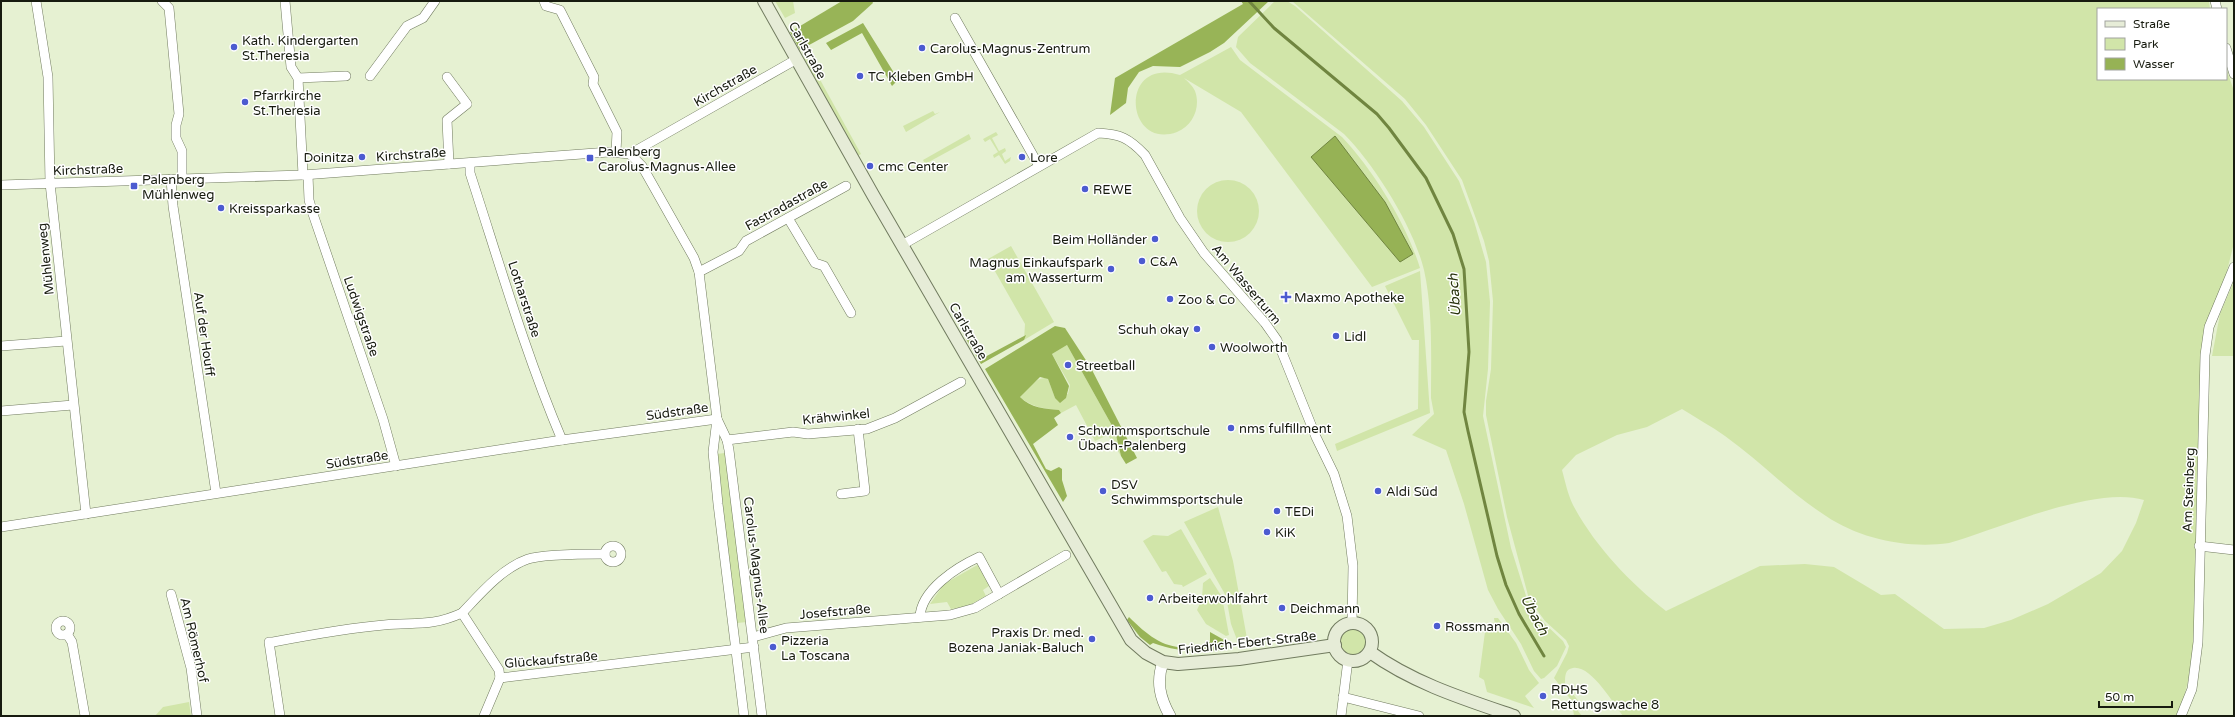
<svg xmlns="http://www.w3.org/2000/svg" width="2235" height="717" font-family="'Varela Round',sans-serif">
<rect width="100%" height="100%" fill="#e6f1d2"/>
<g fill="#d1e5a9" fill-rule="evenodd">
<path d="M775 1H793L795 13 785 18Z"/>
<path d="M1275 1H1287L1295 6 1402 101 1424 127 1459 181 1474 221 1486 262 1490 302 1488 369 1483 416 1511 548 1527 599 1543 622 1563 641 1566 647 1557 666 1544 678 1541 679 1534 671 1521 644 1498 609 1488 590 1464 504 1446 450 1412 435 1434 414 1431 398C1431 358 1433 310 1424 270 1414 228 1375 165 1344 134L1250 63 1236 47 1238 37Z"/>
<path d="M1292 1H2209L2210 9H2098V79H2226V68L2234 91V243L2225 279 2205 327 2194 643C2191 669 2187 692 2177 716H1623C1613 703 1591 665 1573 668 1565 669 1565 676 1565 683L1579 702 1578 711 1582 716H1574L1572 701 1554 678 1567 653 1569 646 1566 640 1545 621 1529 599 1507 517 1486 415V401L1491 369 1493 301 1489 261 1484 241 1462 180 1426 125 1405 99ZM1682 409C1696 418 1711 426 1725 436 1760 461 1790 493 1826 516 1860 539 1908 549 1949 543 1998 529 2095 485 2144 500L2136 523 2122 551 2101 573 2048 604 2011 620 1984 628 1944 629 1895 594 1881 595 1834 567 1805 564 1760 566 1666 611C1629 582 1595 546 1573 505 1568 495 1565 481 1562 470L1576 455 1617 435 1647 427Z"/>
<path d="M1231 47 1240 60 1342 137C1374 171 1406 223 1420 268L1372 287 1241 112 1184 78C1187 81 1193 86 1195 91 1201 107 1193 126 1177 132 1125 151 1118 56 1180 75Z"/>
<path d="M807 56 861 154 857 156 822 96 804 58Z"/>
<path d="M933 111 935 114 940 112 906 132 903 126Z"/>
<path d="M996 132 998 135 992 138 999 151 1005 148 1006 151 1002 154 1005 161 1011 157 1010 161 1005 164 999 155 994 158 993 155 998 152 990 139 985 142 983 139Z"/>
<path d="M969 134 971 139 925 164 923 160Z"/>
<circle cx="1228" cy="211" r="31"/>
<path d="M1011 246 1054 322 1024 340 1025 324 988 259Z"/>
<path d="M1420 271 1430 413 1337 451 1335 444 1418 409 1419 340H1412L1385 286Z"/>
<path d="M2234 281V356H2212L2220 314Z"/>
<path d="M1067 345 1115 431 1121 456 1108 435 1095 441 1076 405 1061 413 1059 410C1045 409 1031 407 1020 397 1026 390 1039 374 1048 379L1055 398 1068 394 1070 385 1052 354Z"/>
<path d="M725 453 747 622 737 623 716 454Z"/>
<path d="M1218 507 1233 561 1248 644 1239 645 1231 624 1226 596 1184 522Z"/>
<path d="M1181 529 1207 574 1183 587 1182 585 1174 584 1166 571 1162 572 1143 541 1153 535 1168 536Z"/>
<path d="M979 564 992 584 983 590 986 596 968 606 951 609 947 602 930 604 944 584Z"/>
<path d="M1210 578 1222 597 1229 635 1226 636 1206 624 1197 610 1202 599 1203 583Z"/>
<path d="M1494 618H1498L1516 643 1529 670 1539 683 1525 696 1534 708 1487 692 1484 680 1479 677 1485 632 1495 625Z"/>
<circle cx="1353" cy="642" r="15"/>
<path d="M189 702 191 716H155L163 707Z"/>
</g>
<g fill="#98b457">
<path d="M842 1H872L873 3 853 21 800 50 790 32Z"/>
<path d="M1241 1H1269L1224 43 1210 52 1180 67 1153 66 1139 72 1128 88 1126 103 1110 115 1115 78 1243 4Z"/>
<path d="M863 23 896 76V82L892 86 862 33 831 50 826 43Z"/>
<path d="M1055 326 1065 328 1091 368 1137 458 1126 464 1121 456 1115 431 1067 345 1052 354 1069 386 1066 398 1060 403 1055 398 1048 379 1040 377 1020 397C1031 408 1045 409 1059 410L1061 413 1054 418 1058 425 1033 444 1046 469 1051 471 1059 467 1062 469V480L1067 496 1063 502 985 369Z"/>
<path d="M1026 335 1024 340 981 364 966 339 970 338 983 358Z"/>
<path d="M1129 617C1153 641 1174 656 1210 642V632L1226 641 1221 650C1197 652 1177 652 1153 643L1150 645 1140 637 1127 620Z"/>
</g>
<path fill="#96b255" stroke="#708540" d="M1335 136 1385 202 1413 254 1400 262 1311 157Z"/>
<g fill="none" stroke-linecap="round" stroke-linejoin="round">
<path stroke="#708540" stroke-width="3" d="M1249 1 1274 28 1377 114 1389 128 1426 178 1453 234 1464 269 1469 352 1464 412 1468 431 1497 556 1506 585 1519 614 1544 656"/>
<g stroke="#717b5f" stroke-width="10">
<g id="minor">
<path d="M36 1 48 77 50 183 86 514"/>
<path d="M162 1 169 8 179 114 176 125V138L182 151V179"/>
<path d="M285 1 291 67 298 78 303 175"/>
<path d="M544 1 546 6 560 10 594 77 593 84 617 132 616 152"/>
<path d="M2215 1 2217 9"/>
<path d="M955 18 1039 166"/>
<path d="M2226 48 2234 74"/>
<path d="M370 76 407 26 423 18 435 1"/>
<path d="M447 77 467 104 447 120 449 164"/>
<path d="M298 78 346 76"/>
<path d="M630 154 642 166 694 258 699 272 717 419 713 452 718 504 744 716"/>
<path d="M470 163V173C499 262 525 353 562 440"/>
<path d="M308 175 309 200 313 214 383 419 396 466"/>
<path d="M171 179 173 206 216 493"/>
<path d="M1 185 303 175 609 152 630 154 797 59"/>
<path d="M788 218 815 263 824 266 851 313"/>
<path d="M902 245 1098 133C1120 134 1129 138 1145 155L1180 218 1204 253 1265 323 1277 340 1316 437 1334 474 1347 516 1353 566 1352 623"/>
<path d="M699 272 739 251 746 241 846 186"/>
<path d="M1 346 66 341"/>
<path d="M1 411 73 405"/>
<path d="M717 419 727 440 729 450 762 716"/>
<path d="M727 440 793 432 808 434 867 429 895 418 961 382"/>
<path d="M841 494 865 491 858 429"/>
<path d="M1 527 562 440 717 419"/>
<circle cx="613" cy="554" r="8"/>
<path d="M2199 546 2234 550"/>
<path d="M171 594 191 668 197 716"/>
<path d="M462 613C480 594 502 568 528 559 544 554 587 554 605 554"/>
<path d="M920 617C921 590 957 567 979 557L999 594"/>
<circle cx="63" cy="628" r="7"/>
<path d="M67 634 72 642 85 716"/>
<path d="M753 637 786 628 950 615 975 608 1066 555"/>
<path d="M500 678 754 647"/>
<path d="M1343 697 1419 716"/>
<path d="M280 716 269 642H273C310 635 347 628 384 625 415 622 431 627 462 613L499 670 500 678"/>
<path d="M484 716 500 678"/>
<path d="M1341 716 1348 660"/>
<path d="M2181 716 2192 689 2198 642 2205 355 2209 327 2234 267"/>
</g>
</g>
<g stroke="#717b5f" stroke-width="12">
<path id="tertiary" d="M1163 662C1156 682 1160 698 1170 716"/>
</g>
<g stroke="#717b5f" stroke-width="14">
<g id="secondary">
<path d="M764 1 873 195 1131 640 1146 653 1163 662 1178 664 1239 659 1335 645"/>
<circle cx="1353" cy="642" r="19"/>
<path d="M1370 652C1413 683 1464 699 1514 716"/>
</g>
</g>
<use href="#minor" stroke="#fff" stroke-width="9"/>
<use href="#tertiary" stroke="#fff" stroke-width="11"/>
<use href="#secondary" stroke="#e6ecd7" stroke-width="12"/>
</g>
<g fill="#4c5bd0" stroke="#fff" stroke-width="1.5">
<circle cx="234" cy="47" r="4"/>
<circle cx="922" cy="48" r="4"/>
<circle cx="860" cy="76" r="4"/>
<circle cx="245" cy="102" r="4"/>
<circle cx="362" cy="157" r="4"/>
<circle cx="1022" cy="157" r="4"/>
<rect x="586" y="154" width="8" height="8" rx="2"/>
<circle cx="870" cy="166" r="4"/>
<rect x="130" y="182" width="8" height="8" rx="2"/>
<circle cx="1085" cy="189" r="4"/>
<circle cx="221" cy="208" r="4"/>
<circle cx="1155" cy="239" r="4"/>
<circle cx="1142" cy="261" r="4"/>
<circle cx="1111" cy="269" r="4"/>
<path d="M1284 291h4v4h4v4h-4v4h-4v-4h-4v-4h4z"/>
<circle cx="1170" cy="299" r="4"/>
<circle cx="1197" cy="329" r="4"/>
<circle cx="1336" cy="336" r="4"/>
<circle cx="1212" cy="347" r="4"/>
<circle cx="1068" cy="365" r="4"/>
<circle cx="1231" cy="428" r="4"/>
<circle cx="1070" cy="437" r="4"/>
<circle cx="1103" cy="491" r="4"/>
<circle cx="1378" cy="491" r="4"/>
<circle cx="1277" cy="511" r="4"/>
<circle cx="1267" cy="532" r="4"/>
<circle cx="1150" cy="598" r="4"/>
<circle cx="1282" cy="608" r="4"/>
<circle cx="1437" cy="626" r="4"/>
<circle cx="1092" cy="639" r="4"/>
<circle cx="773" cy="647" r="4"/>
<circle cx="1543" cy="696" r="4"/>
</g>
<g text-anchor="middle" stroke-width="3" stroke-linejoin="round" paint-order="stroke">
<g font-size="13" fill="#171b0f" stroke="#fff" text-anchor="start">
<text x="242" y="45">Kath. Kindergarten<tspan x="242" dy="15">St.Theresia</tspan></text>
<text x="930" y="53">Carolus-Magnus-Zentrum</text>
<text x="868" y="81">TC Kleben GmbH</text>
<text x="253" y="100">Pfarrkirche<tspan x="253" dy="15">St.Theresia</tspan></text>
<text x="598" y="156">Palenberg<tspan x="598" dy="15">Carolus-Magnus-Allee</tspan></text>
<text x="354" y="162" text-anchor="end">Doinitza</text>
<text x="1030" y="162">Lore</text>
<text x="878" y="171">cmc Center</text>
<text x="142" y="184">Palenberg<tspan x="142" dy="15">Mühlenweg</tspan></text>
<text x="1093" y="194">REWE</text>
<text x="229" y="213">Kreissparkasse</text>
<text x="1147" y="244" text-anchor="end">Beim Holländer</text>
<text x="1150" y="266">C&amp;A</text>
<text x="1103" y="267" text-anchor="end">Magnus Einkaufspark<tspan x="1103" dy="15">am Wasserturm</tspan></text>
<text x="1294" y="302">Maxmo Apotheke</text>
<text x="1178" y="304">Zoo &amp; Co</text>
<text x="1189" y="334" text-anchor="end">Schuh okay</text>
<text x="1344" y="341">Lidl</text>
<text x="1220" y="352">Woolworth</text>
<text x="1076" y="370">Streetball</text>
<text x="1239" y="433">nms fulfillment</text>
<text x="1078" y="435">Schwimmsportschule<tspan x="1078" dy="15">Übach-Palenberg</tspan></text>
<text x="1111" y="489">DSV<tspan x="1111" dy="15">Schwimmsportschule</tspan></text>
<text x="1386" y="496">Aldi Süd</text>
<text x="1285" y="516">TEDi</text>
<text x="1275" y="537">KiK</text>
<text x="1158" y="603">Arbeiterwohlfahrt</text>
<text x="1290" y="613">Deichmann</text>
<text x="1445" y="631">Rossmann</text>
<text x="1084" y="637" text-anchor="end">Praxis Dr. med.<tspan x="1084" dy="15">Bozena Janiak-Baluch</tspan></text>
<text x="781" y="645">Pizzeria<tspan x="781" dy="15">La Toscana</tspan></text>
<text x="1551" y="694">RDHS<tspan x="1551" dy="15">Rettungswache 8</tspan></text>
</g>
<g font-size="13" fill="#171b0f" stroke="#fff">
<text transform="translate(808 50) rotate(61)" y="5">Carlstraße</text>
<text transform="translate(725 85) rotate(-30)" y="5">Kirchstraße</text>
<text transform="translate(411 154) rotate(-4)" y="5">Kirchstraße</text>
<text transform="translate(88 169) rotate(-2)" y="5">Kirchstraße</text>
<text transform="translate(786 204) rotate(-29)" y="5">Fastradastraße</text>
<text transform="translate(45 259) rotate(-96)" y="5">Mühlenweg</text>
<text transform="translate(1247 284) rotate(50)" y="5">Am Wasserturm</text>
<text transform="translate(525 299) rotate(72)" y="5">Lotharstraße</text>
<text transform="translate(362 316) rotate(71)" y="5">Ludwigstraße</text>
<text transform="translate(969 331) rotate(60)" y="5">Carlstraße</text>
<text transform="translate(205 334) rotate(82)" y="5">Auf der Houff</text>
<text transform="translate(677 411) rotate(-8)" y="5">Südstraße</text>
<text transform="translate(836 416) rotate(-6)" y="5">Krähwinkel</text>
<text transform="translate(357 459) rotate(-9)" y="5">Südstraße</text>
<text transform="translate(2188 490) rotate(-88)" y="5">Am Steinberg</text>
<text transform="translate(757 565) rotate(83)" y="5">Carolus-Magnus-Allee</text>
<text transform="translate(835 611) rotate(-5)" y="5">Josefstraße</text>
<text transform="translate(195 640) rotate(77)" y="5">Am Römerhof</text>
<text transform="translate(1247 642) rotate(-6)" y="5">Friedrich-Ebert-Straße</text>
<text transform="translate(551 659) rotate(-5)" y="5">Glückaufstraße</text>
</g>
<g font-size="14" font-style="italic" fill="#29340d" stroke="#fff">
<text transform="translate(1454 295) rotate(-94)" y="5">Übach</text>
<text transform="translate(1535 615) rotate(62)" y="5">Übach</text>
</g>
</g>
<rect width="2235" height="717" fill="none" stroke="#171b0f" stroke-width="4"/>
<rect x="2097" y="8" width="130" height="72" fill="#ffffff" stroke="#a2a49f"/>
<rect x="2105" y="21" width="20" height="6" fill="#e6ecd7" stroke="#a2a49f"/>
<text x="2133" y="28" font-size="12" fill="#171b0f">Straße</text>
<rect x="2105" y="38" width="20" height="12" fill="#d1e5a9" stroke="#a2a49f"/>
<text x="2133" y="48" font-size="12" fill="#171b0f">Park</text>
<rect x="2105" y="58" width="20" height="12" fill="#96b255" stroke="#a2a49f"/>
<text x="2133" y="68" font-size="12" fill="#171b0f">Wasser</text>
<path d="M2099 701v6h73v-6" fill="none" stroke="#171b0f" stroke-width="2"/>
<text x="2105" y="701" font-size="12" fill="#171b0f" stroke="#ffffff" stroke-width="3" paint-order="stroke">50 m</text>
</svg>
